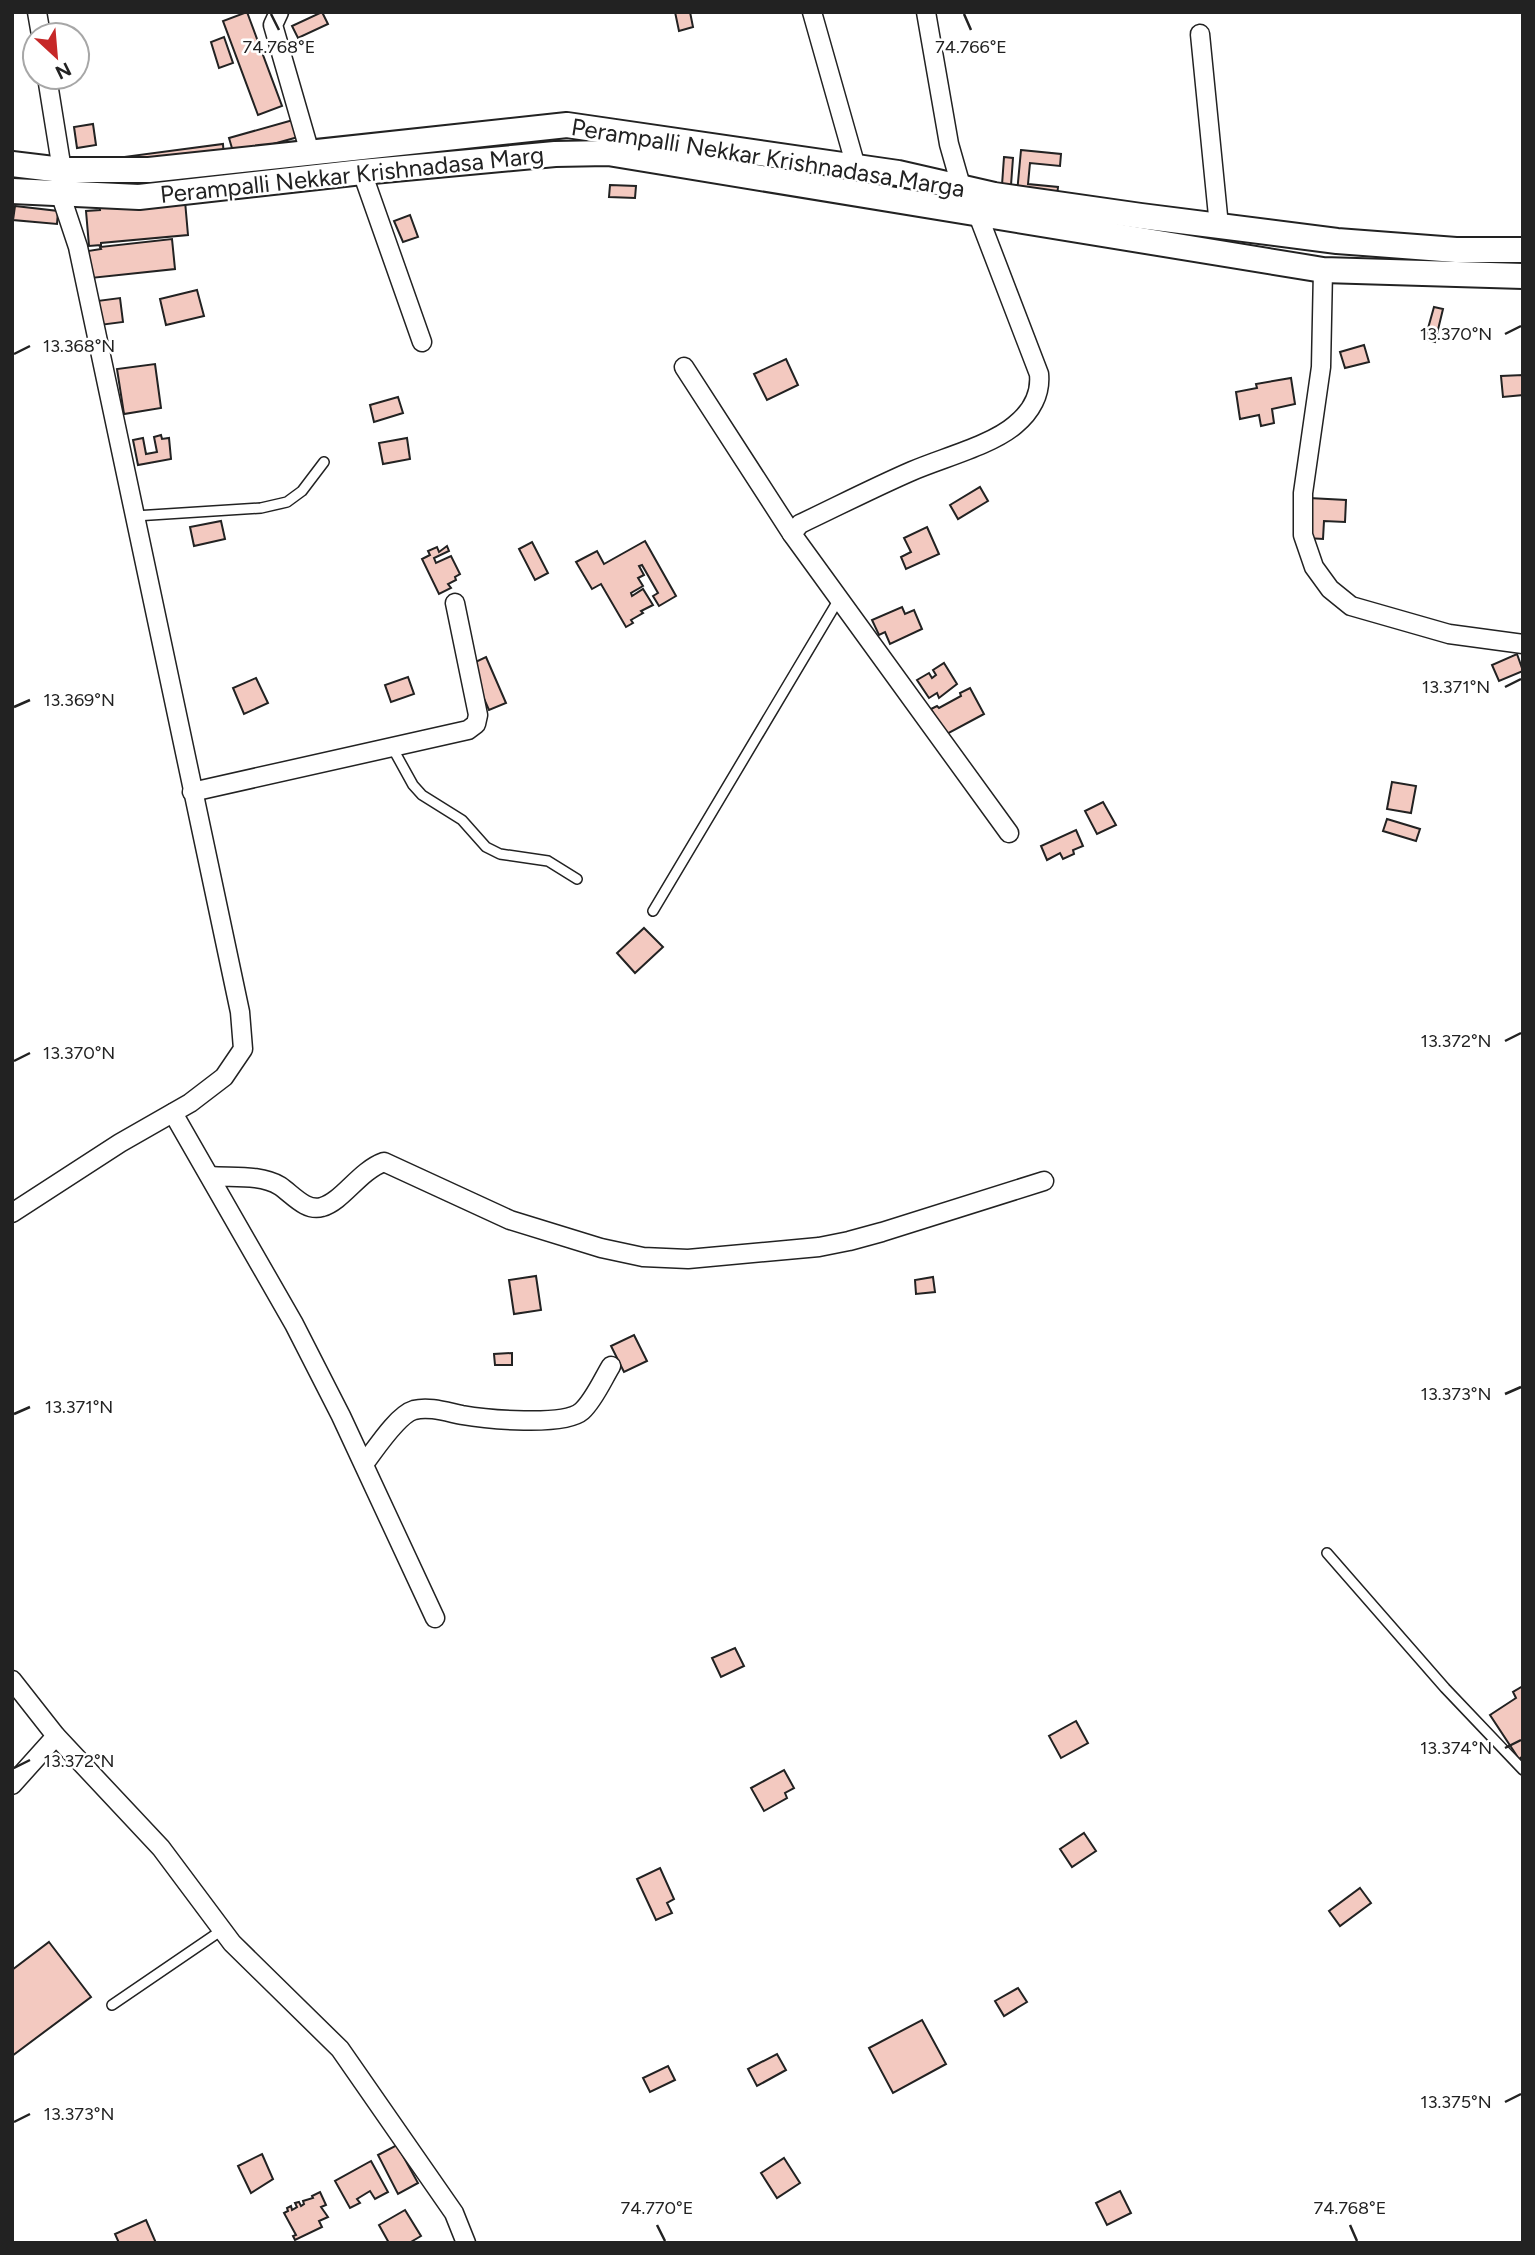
<svg xmlns="http://www.w3.org/2000/svg" width="1535" height="2255" font-family="Figtree,sans-serif">
<rect width="100%" height="100%" fill="#fff"/>
<g fill="#f3c9c0" stroke="#222" stroke-width="2">
<path d="M247 12 282 106 258 115 223 21Z"/>
<path d="M322 12 328 24 298 38 292 26Z"/>
<path d="M675 12H690L693 27 679 31Z"/>
<path d="M224 37 233 63 219 68 211 42Z"/>
<path d="M293 120 298 137 234 155 229 138Z"/>
<path d="M93 124 96 145 77 148 74 127Z"/>
<path d="M223 144 224 159 117 172 116 158Z"/>
<path d="M1021 150 1061 154 1060 166 1030 163 1028 184 1058 187 1057 196 1017 193Z"/>
<path d="M1004 157 1013 158 1011 185H1002Z"/>
<path d="M610 185 636 186 635 198 609 197Z"/>
<path d="M99 201H185L188 235 101 243V245L89 246 86 211 100 210Z"/>
<path d="M15 206 58 211 57 224 13 220Z"/>
<path d="M410 215 418 237 403 242 394 221Z"/>
<path d="M172 239 175 269 91 278 88 251 101 249 100 247Z"/>
<path d="M197 290 204 316 166 325 160 299Z"/>
<path d="M120 298 123 322 100 325 97 301Z"/>
<path d="M1434 307 1443 309 1435 342 1425 339Z"/>
<path d="M1364 345 1369 362 1345 368 1340 352Z"/>
<path d="M786 359 798 385 767 400 754 374Z"/>
<path d="M155 364 161 408 124 414 117 369Z"/>
<path d="M1523 375V395L1503 397 1501 376Z"/>
<path d="M1291 378 1295 404 1272 409 1274 423 1261 426 1259 415 1240 419 1236 392 1257 388 1256 384Z"/>
<path d="M398 397 403 413 374 422 370 405Z"/>
<path d="M161 435 162 439 169 438 171 459 138 465 133 440 143 438 146 454 157 452 154 437Z"/>
<path d="M407 438 410 459 383 464 379 443Z"/>
<path d="M980 487 988 501 958 519 950 505Z"/>
<path d="M1309 498 1346 500 1345 522 1324 521 1323 539 1307 538Z"/>
<path d="M221 521 225 539 194 546 190 527Z"/>
<path d="M927 527 939 554 906 569 901 557 911 552 904 538Z"/>
<path d="M645 541 676 596 659 606 653 596 658 593 642 565 639 566 644 575 638 578 643 586 631 593 632 596 643 589 653 605 641 611 643 613 631 620 633 623 626 627 601 584 592 589 576 562 597 551 604 564Z"/>
<path d="M532 542 548 573 535 580 519 549Z"/>
<path d="M447 546 449 551 434 558 436 563 451 556 460 574 455 577 456 580 448 584 451 588 439 594 422 559 430 555 428 551 437 547 439 552Z"/>
<path d="M902 607 905 614 914 610 922 629 890 644 885 632 879 635 872 620Z"/>
<path d="M1517 654 1523 671 1499 681 1492 665Z"/>
<path d="M486 657 506 703 489 710 469 665Z"/>
<path d="M944 663 957 684 939 698 937 693 929 698 917 680 929 673 932 678 936 675 933 670Z"/>
<path d="M408 677 414 694 391 702 385 685Z"/>
<path d="M256 678 268 703 244 714 233 688Z"/>
<path d="M970 688 984 714 945 735 931 709 937 706 939 708 961 696 960 693Z"/>
<path d="M1392 782 1416 786 1411 813 1387 809Z"/>
<path d="M1103 802 1116 825 1097 834 1085 811Z"/>
<path d="M1387 819 1420 829 1416 841 1383 831Z"/>
<path d="M1076 830 1083 846 1073 850 1074 854 1063 859 1060 853 1047 860 1041 846Z"/>
<path d="M644 928 663 947 635 973 617 953Z"/>
<path d="M536 1276 541 1310 514 1314 509 1280Z"/>
<path d="M933 1277 935 1292 916 1294 915 1280Z"/>
<path d="M634 1335 647 1361 624 1372 611 1346Z"/>
<path d="M512 1353V1365H495L494 1354Z"/>
<path d="M735 1648 744 1666 721 1677 712 1658Z"/>
<path d="M1523 1686V1756L1519 1759 1490 1715 1516 1698 1513 1692Z"/>
<path d="M1076 1721 1088 1743 1061 1758 1049 1736Z"/>
<path d="M784 1770 794 1788 785 1793 787 1798 764 1811 751 1788Z"/>
<path d="M1084 1833 1096 1851 1072 1867 1060 1849Z"/>
<path d="M660 1868 674 1899 667 1903 672 1913 656 1920 637 1879Z"/>
<path d="M1360 1888 1371 1903 1340 1926 1329 1911Z"/>
<path d="M49 1942 91 1997 12 2056V1970Z"/>
<path d="M1018 1988 1027 2002 1004 2016 995 2001Z"/>
<path d="M922 2020 946 2064 893 2093 869 2048Z"/>
<path d="M777 2054 786 2070 757 2086 748 2069Z"/>
<path d="M668 2066 675 2080 650 2092 643 2078Z"/>
<path d="M397 2145 418 2183 398 2194 378 2155Z"/>
<path d="M262 2154 273 2179 251 2193 238 2166Z"/>
<path d="M784 2158 800 2183 777 2198 761 2173Z"/>
<path d="M371 2161 388 2192 375 2199 370 2191 357 2199 360 2203 350 2208 335 2181Z"/>
<path d="M1120 2191 1131 2213 1107 2225 1096 2203Z"/>
<path d="M320 2192 326 2205 321 2207 328 2217 319 2221 322 2227 295 2240 293 2236 296 2235 284 2213 288 2211 287 2208 291 2206 292 2210 297 2207 295 2203 299 2202 301 2206 304 2204 303 2201 313 2198 312 2196Z"/>
<path d="M405 2210 421 2236 409 2243H389L379 2225Z"/>
<path d="M146 2220 156 2243H119L115 2234Z"/>
</g>
<g fill="none" stroke-linecap="round" stroke-linejoin="round">
<g stroke="#222" stroke-width="12">
<g id="lane">
<path d="M135 516 261 508 287 502 302 491 324 462"/>
<path d="M392 747 413 785 422 795 462 820 486 847 500 854 548 861 577 879"/>
<path d="M653 911 839 599"/>
<path d="M1327 1553 1445 1688 1523 1770"/>
<path d="M112 2005 222 1930"/>
</g>
</g>
<g stroke="#222" stroke-width="21">
<g id="street">
<path d="M37 12 41 35"/>
<path d="M279 12 273 25 310 153"/>
<path d="M812 12 856 167"/>
<path d="M926 12 949 144 961 186"/>
<path d="M1200 34 1219 226"/>
<path d="M362 172 422 342"/>
<path d="M978 215 1039 374C1041 394 1031 412 1015 425 992 445 942 458 912 471 875 487 838 506 800 524L792 534 1009 833"/>
<path d="M1323 270 1321 367 1303 493V535L1314 567 1330 589 1351 606 1449 634 1523 644"/>
<path d="M684 367 792 534"/>
<path d="M192 792 468 730 476 724 478 715 455 603"/>
<path d="M173 1113 294 1324 341 1416 435 1618"/>
<path d="M210 1176C232 1178 260 1174 280 1186 292 1194 306 1212 322 1207 343 1201 359 1171 384 1162L510 1220 601 1248 643 1257 688 1259 819 1247 849 1241 882 1232 1044 1181"/>
<path d="M12 1213 120 1143 190 1103 224 1077 243 1049 240 1012 78 247 60 193 62 170 47 77"/>
<path d="M364 1464C375 1450 397 1415 414 1410 429 1406 447 1412 462 1415 485 1419 564 1427 582 1411 594 1400 603 1379 611 1366"/>
<path d="M12 1680 56 1736 161 1848 232 1943 340 2049 454 2213 466 2243"/>
<path d="M12 1785 56 1736"/>
</g>
</g>
<g stroke="#222" stroke-width="28">
<g id="secondary">
<path d="M12 164 62 170H149L567 125 898 173 994 195 1141 216 1337 241 1456 250H1523"/>
<path d="M12 191 139 197 362 172 555 154 608 153 1323 270 1523 276"/>
</g>
</g>
<use href="#lane" stroke="#fff" stroke-width="9"/>
<use href="#street" stroke="#fff" stroke-width="18"/>
<use href="#secondary" stroke="#fff" stroke-width="24"/>
</g>
<path fill="none" stroke="#222" stroke-width="2.5" d="M271 14 279 30M964 14 971 30M1505 334 1521 326M14 354 30 346M1505 687 1521 679M14 707 30 700M1505 1041 1521 1033M14 1061 30 1053M1505 1394 1521 1387M14 1414 30 1407M1505 1748 1521 1740M14 1768 30 1760M1505 2102 1521 2094M14 2122 30 2114M657 2225 665 2241M1350 2225 1357 2241"/>
<g text-anchor="middle" stroke-width="5" stroke-linejoin="round" paint-order="stroke">
<g font-size="24" fill="#222" stroke="#fff">
<text transform="translate(768 158) rotate(9)" y="8">Perampalli Nekkar Krishnadasa Marga</text>
<text transform="translate(352 175) rotate(-6)" y="8">Perampalli Nekkar Krishnadasa Marg</text>
</g>
</g>
<g font-size="18" text-anchor="middle" fill="#222" stroke="#fff" stroke-width="5" stroke-linejoin="round" paint-order="stroke">
<text x="279" y="53">74.768°E</text>
<text x="971" y="53">74.766°E</text>
<text x="1456" y="340">13.370°N</text>
<text x="79" y="352">13.368°N</text>
<text x="1456" y="693">13.371°N</text>
<text x="79" y="706">13.369°N</text>
<text x="1456" y="1047">13.372°N</text>
<text x="79" y="1059">13.370°N</text>
<text x="1456" y="1400">13.373°N</text>
<text x="79" y="1413">13.371°N</text>
<text x="1456" y="1754">13.374°N</text>
<text x="79" y="1767">13.372°N</text>
<text x="1456" y="2108">13.375°N</text>
<text x="79" y="2120">13.373°N</text>
<text x="657" y="2214">74.770°E</text>
<text x="1350" y="2214">74.768°E</text>
</g>
<rect width="1535" height="2255" fill="none" stroke="#222222" stroke-width="28"/>
<g transform="translate(56 56) rotate(154)"><circle r="33" fill="#ffffff" stroke="#a7a7a7" stroke-width="2"/>
<path d="M0-5L12 26L0 18L-12 26Z" fill="#c62828"/>
<text y="-10" font-size="19" font-weight="bold" text-anchor="middle" fill="#222222">N</text>
</g>
</svg>
